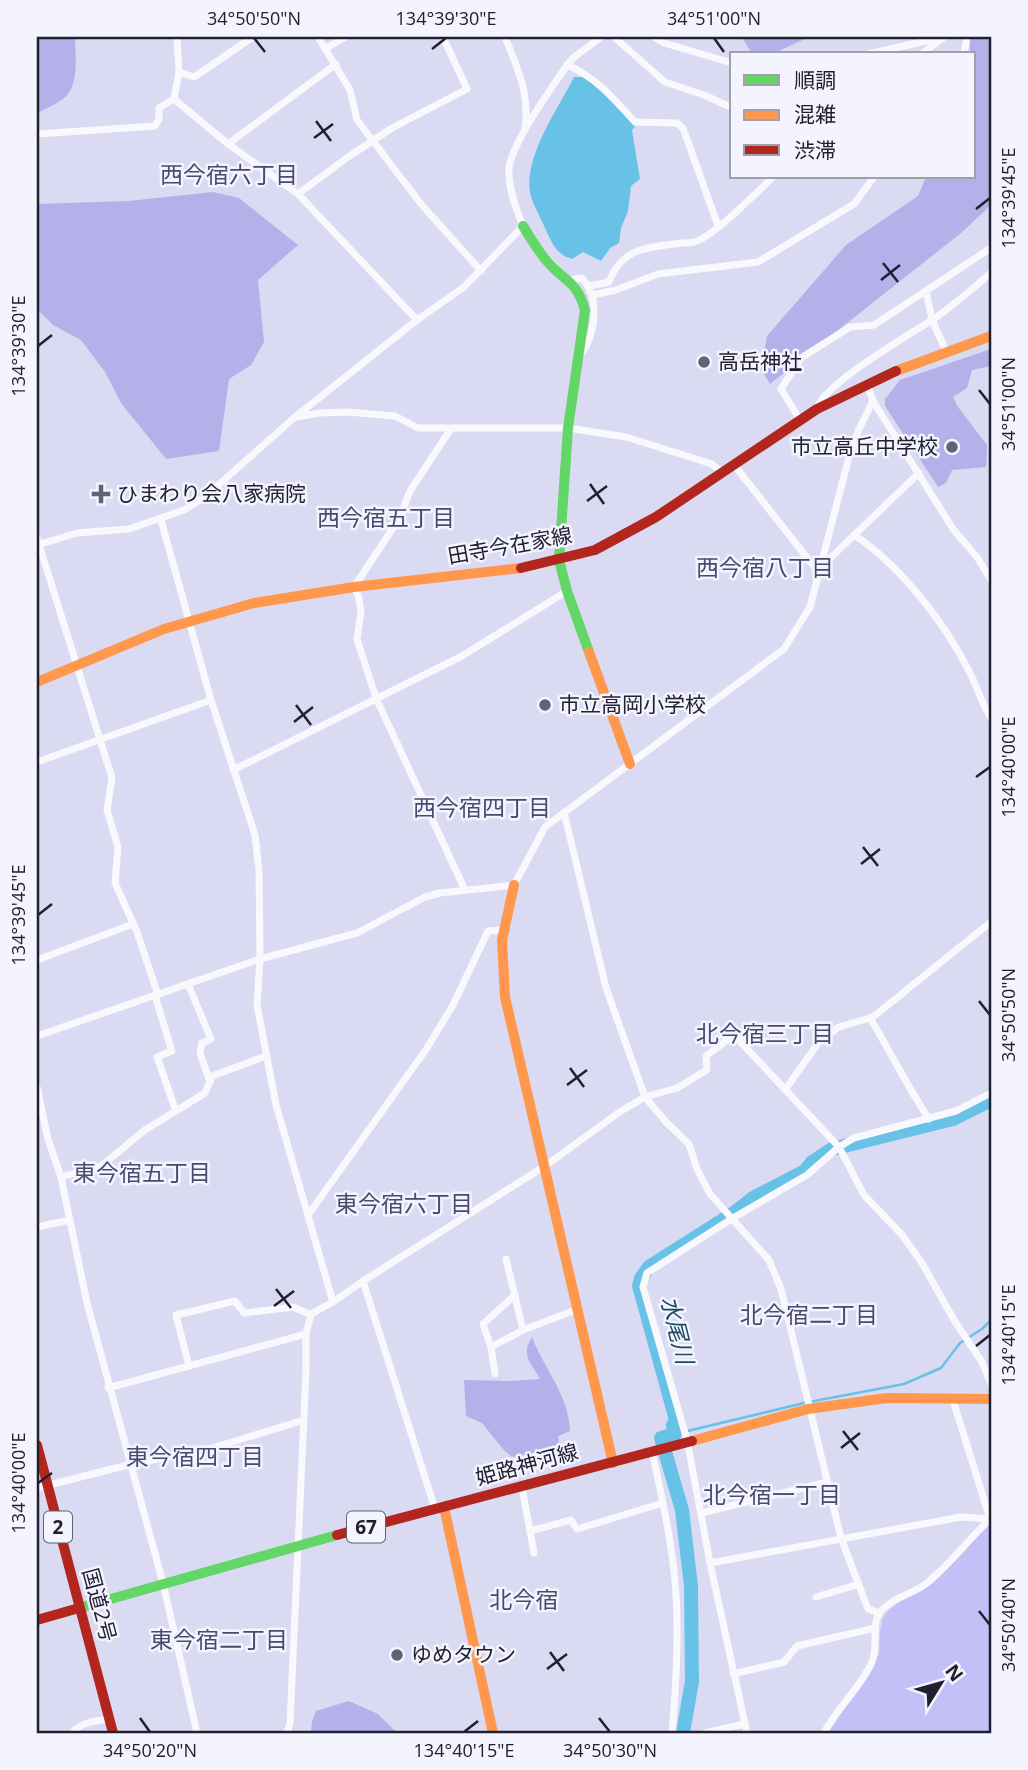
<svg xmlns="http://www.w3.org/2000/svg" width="1028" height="1770" font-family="'Open Sans','Noto Sans JP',sans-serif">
<rect width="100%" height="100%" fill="#dadaf2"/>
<path fill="#c3c0f8" d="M991 1523V1733H828L879 1654 880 1631 883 1618 889 1610 901 1601 923 1590Z"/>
<g fill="#b4b0ea">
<path d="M37 37H75C75 54 79 80 68 94 62 102 46 108 38 113Z"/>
<path d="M742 37H809L772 54H752Z"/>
<path d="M967 37H991V205L961 233 770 384 761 369 767 336 846 245 918 196 926 177H974V54H970V43Z"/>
<path d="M213 192 239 198 298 245 258 280 264 342 251 365 229 379 219 451 166 459 121 403 105 372 81 340 53 325 37 309V204L128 201Z"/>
<path d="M991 349V366L972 370 967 388 953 397 958 407 987 445 986 467 952 470 946 483 938 487 885 406V399L900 380Z"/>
<path d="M532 1337C544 1369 569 1395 570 1431L558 1436 560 1448 512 1457 503 1449 482 1423 466 1416 464 1380 511 1381 540 1379C531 1362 520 1356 532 1337Z"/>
<path d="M349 1701 378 1714 397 1733H311L312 1721 316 1711Z"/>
</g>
<path fill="#68c2e8" d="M574 77H588L613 101 635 127 632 130 640 179 631 186 628 211 621 228 619 243 610 248 601 261 583 252 572 259C556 255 551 241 545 228 540 216 533 205 530 193 524 156 558 109 574 77Z"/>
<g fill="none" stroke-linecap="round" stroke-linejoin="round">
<path stroke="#68c2e8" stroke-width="2.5" d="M675 1434 804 1403 904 1384 941 1368 960 1343 982 1329 991 1320"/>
<path stroke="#68c2e8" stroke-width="14" d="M683 1733 692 1681 691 1586 682 1510 661 1438 675 1434 673 1425 676 1420 639 1286 641 1278 649 1267 734 1213 753 1198 805 1171 812 1162 832 1149 953 1119 991 1100"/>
<g stroke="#f9f9fd" stroke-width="7">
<path d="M318 37 350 90 357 120 421 204 481 271"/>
<path d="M505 37C517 67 530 94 525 127"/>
<path d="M614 37 665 82 704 95 732 108"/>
<path d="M654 37 664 43 732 63"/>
<path d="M326 48 346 37"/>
<path d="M868 54 944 37"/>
<path d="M921 54 943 38"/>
<path d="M964 54 967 37"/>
<path d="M567 65C596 77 614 99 635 122L677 123 683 128 718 226"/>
<path d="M179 72 194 77 253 37"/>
<path d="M174 99 228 144 298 194 417 320"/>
<path d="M174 99 179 72 177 37"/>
<path d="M37 134 155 126 159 119V108L174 99"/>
<path d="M228 144 336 64"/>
<path d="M298 194 348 157 392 128 467 89 443 37"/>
<path d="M570 280 582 278C601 299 596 338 577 359"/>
<path d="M589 286 609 282C623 246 648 248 681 243 686 243 693 243 697 241 716 234 757 192 773 177"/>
<path d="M926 291 932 320 946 351"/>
<path d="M593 295 616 290 658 274 758 262 854 204 874 177"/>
<path d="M867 384 873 401 953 529 977 557 991 580"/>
<path d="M817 409C822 385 909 335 932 320 952 307 972 289 991 273"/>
<path d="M296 417 319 413 348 412 395 416 418 428H568L626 437 712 464 722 473"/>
<path d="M800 420 781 389 801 358 850 327 874 325 991 248"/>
<path d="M450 430 410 491 399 519 354 587 359 598 361 612 357 639 376 698 465 890"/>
<path d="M734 465 820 574"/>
<path d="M161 520 211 700 255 835 259 870 260 959 257 1005 276 1105 333 1302"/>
<path d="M854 535C901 566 946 624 971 675 978 689 982 705 991 718"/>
<path d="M37 538 112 778 107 810 118 847 115 883 137 932 158 995"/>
<path d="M37 545 77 533 129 529 184 510 206 496 295 417 417 320 464 287 523 226C516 209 508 188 509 169 511 143 552 88 567 65L573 58 601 37"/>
<path d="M822 566 919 473"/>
<path d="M37 762 211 700"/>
<path d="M233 770 462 656 567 591"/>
<path d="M564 812 606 988 645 1097 666 1122 689 1144 697 1169 710 1194 769 1260 781 1289 841 1538 868 1609 879 1613"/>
<path d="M37 960 133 924"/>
<path d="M188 984 211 1039 202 1043 200 1053 210 1082"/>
<path d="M155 996 172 1051 157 1057 176 1111"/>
<path d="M870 1018C890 1051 907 1086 929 1119"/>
<path d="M37 1036 260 959 357 933 425 897 440 893 514 885 545 827 784 649 810 607 849 457 859 429 873 401"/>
<path d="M37 1087 48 1139 61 1177 87 1303 163 1583 197 1733"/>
<path d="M785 1090 821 1039 839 1027 873 1017 991 922"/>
<path d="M991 1093 956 1111 854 1138 839 1147 864 1195 903 1236 922 1263 954 1320 982 1362 991 1384"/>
<path d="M61 1177 101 1166 145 1130 205 1093 212 1076 266 1056"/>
<path d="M308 1215 427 1048 453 1005 488 931 501 930"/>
<path d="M37 1227 70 1220"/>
<path d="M506 1259 523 1330"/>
<path d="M363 1281 435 1509"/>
<path d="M491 1347 523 1330 578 1309"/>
<path d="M189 1366 176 1315 235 1301 244 1313 293 1307 311 1315"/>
<path d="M495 1374 491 1347 483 1324 515 1295"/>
<path d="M108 1388 306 1334"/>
<path d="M652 1451C662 1498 673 1546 676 1594 679 1641 676 1687 672 1733"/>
<path d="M522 1487 530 1531 571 1520 577 1529 663 1503"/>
<path d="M37 1488 132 1464 209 1449 304 1420"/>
<path d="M702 1513 827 1482"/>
<path d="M530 1531 534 1553"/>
<path d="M710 1563 961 1517 990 1519 952 1397"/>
<path d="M816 1597 859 1584"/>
<path d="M733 1674 784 1662 797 1646 875 1628"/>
<path d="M72 1733C81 1722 96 1721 110 1719"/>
<path d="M287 1733 290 1723 306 1371V1334L311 1314 333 1302 363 1281 545 1166 621 1111 645 1097 677 1088 707 1070 706 1056 734 1035 839 1147 807 1175 733 1218 647 1273 643 1287 687 1440 710 1563 747 1733"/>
<path d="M705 1733 744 1724"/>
<path d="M824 1733C837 1708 861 1687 872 1662 879 1646 870 1624 881 1611 893 1597 913 1594 927 1583 950 1564 969 1539 991 1518"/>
</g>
<g stroke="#63d668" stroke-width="10">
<path d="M523 226C530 237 537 249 545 259 562 281 576 278 585 310L568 428 559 560 567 591 589 652"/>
<path d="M79 1608 337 1535"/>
</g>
<g stroke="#ff974d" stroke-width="10">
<path d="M896 371 991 336"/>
<path d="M589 652 630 764"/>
<path d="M37 682 164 629 254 603 354 587 521 568"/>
<path d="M514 885 502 940 505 997 613 1463"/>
<path d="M692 1441 808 1409 887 1398 991 1399"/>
<path d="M444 1507 493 1733"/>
</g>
<g stroke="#b3261e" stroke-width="10">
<path d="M521 568 595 550 656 517 817 409 896 371"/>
<path d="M37 1445 113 1733"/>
<path d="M337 1535 692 1441"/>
<path d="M37 1620 79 1608"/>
</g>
</g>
<path fill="none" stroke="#212031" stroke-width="2.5" d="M254 38 265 52M714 38 724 52M432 49 446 38M316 121 331 141M314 138 333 124M976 209 990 198M883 263 898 282M881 280 900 265M38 346 52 335M979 390 990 404M590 484 604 504M587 501 607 486M296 705 311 725M294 722 313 707M976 777 990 767M863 847 878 866M861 864 880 849M38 915 52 904M979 1001 990 1015M570 1068 584 1087M567 1085 587 1070M276 1289 291 1308M274 1306 294 1291M976 1346 990 1335M843 1431 858 1450M841 1448 860 1433M38 1483 52 1473M979 1611 990 1625M550 1652 564 1671M547 1669 567 1654M140 1718 150 1732M599 1718 610 1732M464 1732 478 1721"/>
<g fill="#626175" stroke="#f4f4fe" stroke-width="2.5">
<circle cx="704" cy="362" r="7"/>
<circle cx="952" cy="447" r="7"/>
<path d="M97.5 483.5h7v7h7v7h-7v7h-7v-7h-7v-7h7z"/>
<circle cx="545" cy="705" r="7"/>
<circle cx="397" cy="1655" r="7"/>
</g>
<g text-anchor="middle" stroke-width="5" stroke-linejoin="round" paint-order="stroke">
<g fill="#f4f4fe" stroke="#60606e" stroke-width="2">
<rect x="44" y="1511.5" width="28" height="31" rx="5"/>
<rect x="347" y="1511.5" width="38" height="31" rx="5"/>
</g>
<g font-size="19" font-weight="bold" fill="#212031">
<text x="58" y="1534">2</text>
<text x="366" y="1534">67</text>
</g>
<g font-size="21" fill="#212031" stroke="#f4f4fe" text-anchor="start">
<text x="718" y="369">高岳神社</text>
<text x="938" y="454" text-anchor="end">市立高丘中学校</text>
<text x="117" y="501">ひまわり会八家病院</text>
<text x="559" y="712">市立高岡小学校</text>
<text x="411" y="1662">ゆめタウン</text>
</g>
<g font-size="21" fill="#212031" stroke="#f4f4fe">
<text transform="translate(510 546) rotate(-10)" y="7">田寺今在家線</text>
<text transform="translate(527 1465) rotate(-15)" y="7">姫路神河線</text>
<text transform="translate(99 1605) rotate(75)" y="7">国道2号</text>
</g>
<g font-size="23" fill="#4b496f" stroke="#f4f4fe">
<text x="229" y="183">西今宿六丁目</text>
<text x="386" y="526">西今宿五丁目</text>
<text x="765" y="576">西今宿八丁目</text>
<text x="482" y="816">西今宿四丁目</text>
<text x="765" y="1042">北今宿三丁目</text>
<text x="142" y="1181">東今宿五丁目</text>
<text x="404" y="1212">東今宿六丁目</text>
<text x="809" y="1323">北今宿二丁目</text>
<text x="195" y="1465">東今宿四丁目</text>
<text x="772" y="1503">北今宿一丁目</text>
<text x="524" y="1608">北今宿</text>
<text x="219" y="1648">東今宿二丁目</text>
</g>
<g font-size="23" font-style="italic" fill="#184b5e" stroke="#f4f4fe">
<text transform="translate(677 1330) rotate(76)" y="8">水尾川</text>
</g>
</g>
<rect width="1028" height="1770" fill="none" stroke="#f4f4fe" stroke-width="77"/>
<rect x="730" y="52" width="245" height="126" fill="#f4f4fe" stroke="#a09fac" stroke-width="2"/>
<rect x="744" y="75" width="35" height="10" fill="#63d668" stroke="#a09fac" stroke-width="2"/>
<text x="794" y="88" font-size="21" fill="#212031">順調</text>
<rect x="744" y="110" width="35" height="10" fill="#ff974d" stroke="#a09fac" stroke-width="2"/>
<text x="794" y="122" font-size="21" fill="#212031">混雑</text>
<rect x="744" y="145" width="35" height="10" fill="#b3261e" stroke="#a09fac" stroke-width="2"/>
<text x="794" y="158" font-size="21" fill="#212031">渋滞</text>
<g transform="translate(941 1683) rotate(53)" stroke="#f4f4fe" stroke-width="5" paint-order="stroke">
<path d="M0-5L12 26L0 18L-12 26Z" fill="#212031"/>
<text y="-10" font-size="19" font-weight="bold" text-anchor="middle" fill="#212031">N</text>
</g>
<rect x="38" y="38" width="952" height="1694" fill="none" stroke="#212031" stroke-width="2.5"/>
<g font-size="18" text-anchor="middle" fill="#212031">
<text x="254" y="25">34°50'50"N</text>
<text x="446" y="25">134°39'30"E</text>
<text x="714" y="25">34°51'00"N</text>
<text transform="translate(1009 198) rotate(-90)" y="6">134°39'45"E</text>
<text transform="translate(19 346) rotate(-90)" y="6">134°39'30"E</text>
<text transform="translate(1009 404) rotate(-90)" y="6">34°51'00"N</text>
<text transform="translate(1009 767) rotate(-90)" y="6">134°40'00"E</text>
<text transform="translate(19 915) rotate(-90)" y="6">134°39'45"E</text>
<text transform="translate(1009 1015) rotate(-90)" y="6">34°50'50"N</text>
<text transform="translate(1009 1335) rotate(-90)" y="6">134°40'15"E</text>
<text transform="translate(19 1483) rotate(-90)" y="6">134°40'00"E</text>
<text transform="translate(1009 1625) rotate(-90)" y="6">34°50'40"N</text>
<text x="150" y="1757">34°50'20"N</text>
<text x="464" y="1757">134°40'15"E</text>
<text x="610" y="1757">34°50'30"N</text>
</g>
</svg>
